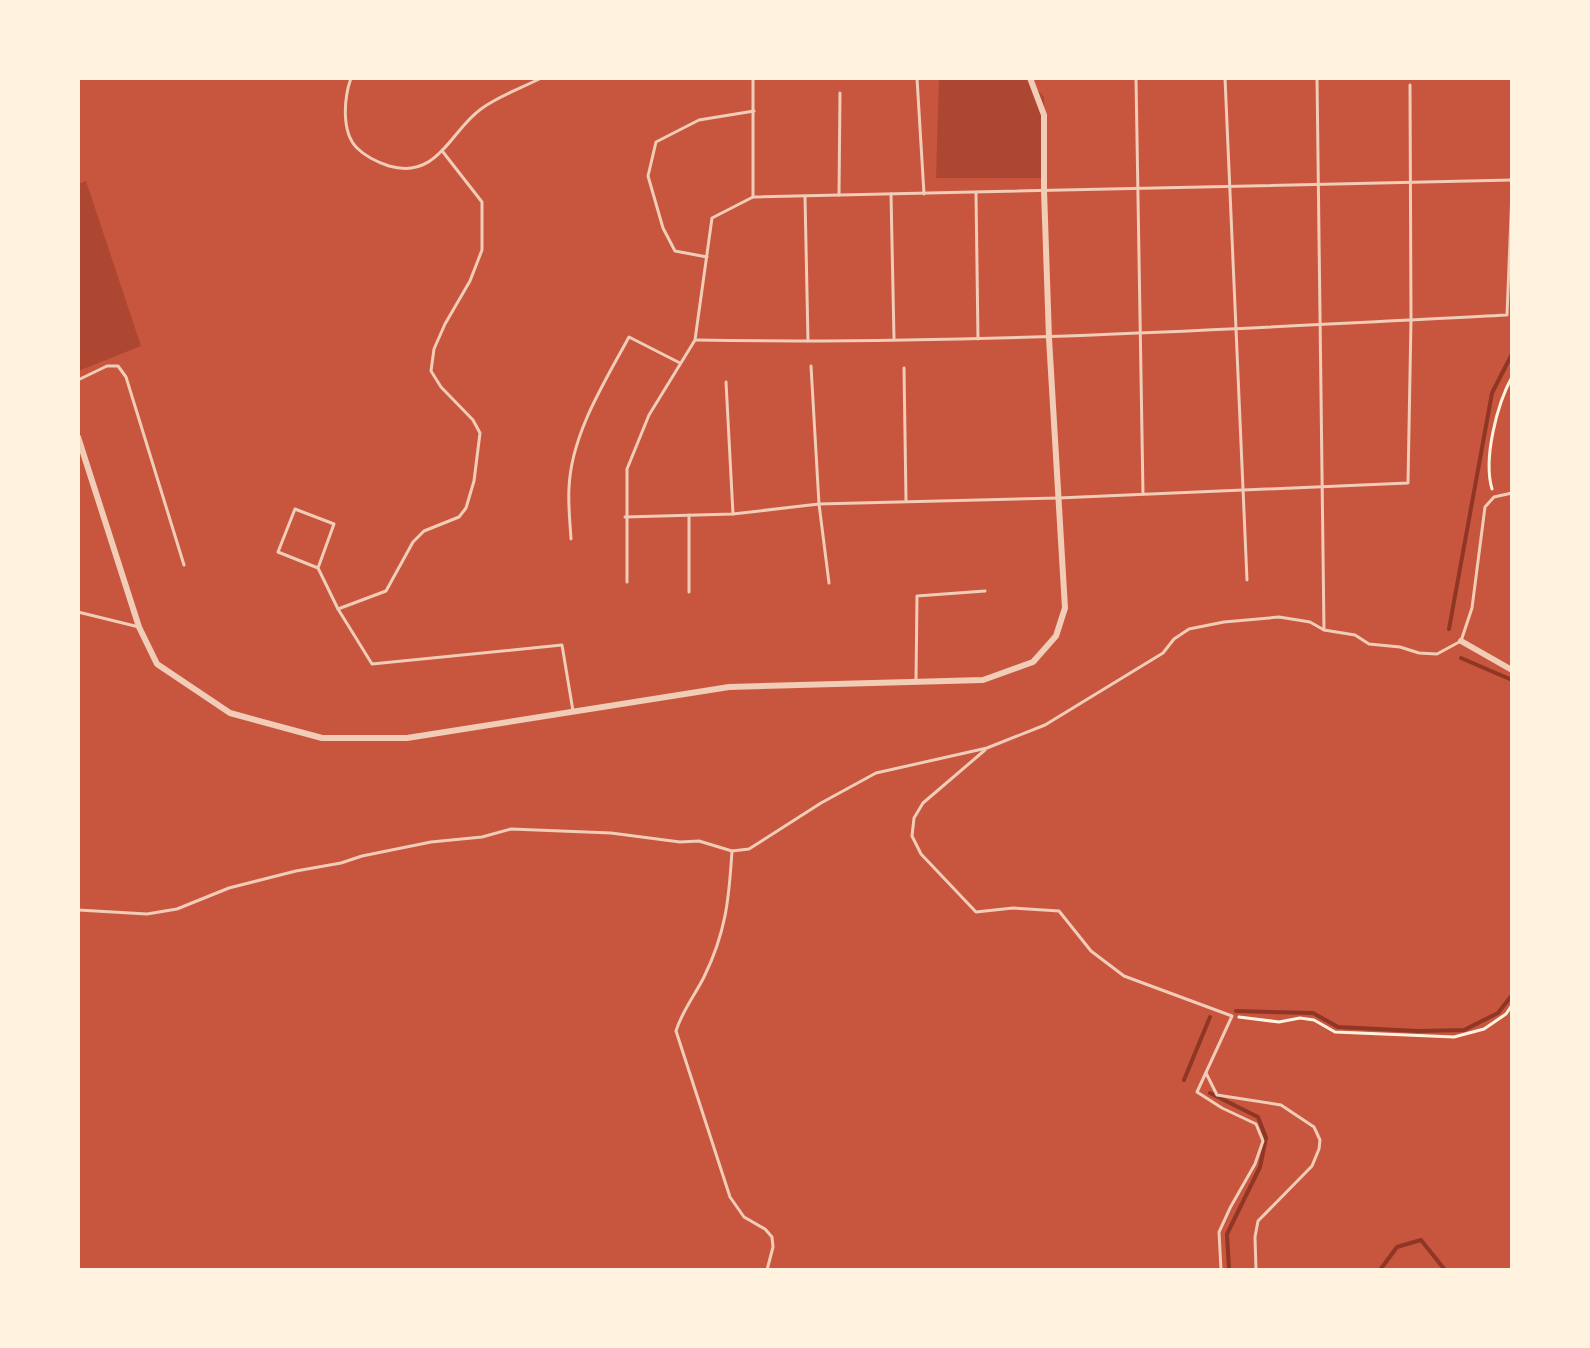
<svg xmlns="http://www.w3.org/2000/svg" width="1590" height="1348" font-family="Literata,serif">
<rect width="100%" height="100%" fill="#c8553d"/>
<g fill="#ae4732">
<path d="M939 78H1026L1044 97 1045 178H936Z"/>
<path d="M86 181 141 346 78 371V184Z"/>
</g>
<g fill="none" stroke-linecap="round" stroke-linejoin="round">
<g stroke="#8f3625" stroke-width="4">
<path d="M1449 629 1492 393 1512 354"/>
<path d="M1461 658 1512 680"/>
<path d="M1236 1011 1313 1013 1338 1027 1418 1031 1464 1030 1498 1013 1512 995"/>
<path d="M1184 1080 1210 1017"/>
<path d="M1210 1093 1258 1117 1266 1138 1260 1167 1227 1234 1229 1270"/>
<path d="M1380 1270 1397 1247 1421 1240 1445 1270"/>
</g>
<g stroke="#fff3e0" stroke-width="3">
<path d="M1492 489C1483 459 1497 404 1512 377"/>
<path d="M1239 1017 1279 1022 1300 1018 1314 1020 1335 1032 1454 1037 1484 1029 1506 1014 1512 1005"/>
</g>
<g stroke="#f1ccb7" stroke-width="3">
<path d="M351 78C344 98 341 132 357 148 366 157 377 162 389 166 438 180 450 131 481 109 498 96 522 88 541 78"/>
<path d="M917 78 924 194"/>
<path d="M1136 78 1143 494"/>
<path d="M1225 78 1247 580"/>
<path d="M1317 78 1324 630"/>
<path d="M1512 139V161"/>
<path d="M443 152 482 202V250L470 281 445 324 434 349 431 371 441 387 473 420 480 433 474 481 466 508 459 517 424 531 413 542 386 591 338 609 372 664 562 645 573 711"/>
<path d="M976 193 978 339"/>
<path d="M891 194 894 338"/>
<path d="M839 195 840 93"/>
<path d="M753 197V78"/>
<path d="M805 197 808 341"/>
<path d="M707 257 675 251 663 228 648 176 656 142 699 120 754 111"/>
<path d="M696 340C966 345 1237 329 1507 315L1512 192"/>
<path d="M811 366 819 504 829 583"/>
<path d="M904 368 906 500"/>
<path d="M78 380 107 366H118L126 377 184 565"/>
<path d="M726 382 733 514"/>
<path d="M689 515V592"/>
<path d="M625 517 733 514 819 504 1058 498 1408 483 1411 320 1410 85"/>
<path d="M571 539C570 522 568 505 569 488 571 435 604 383 629 337L680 363"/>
<path d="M318 568 278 552 295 509 334 524 318 568 338 609"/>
<path d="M627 582V469L649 415 695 340 712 218 753 197 1512 180"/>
<path d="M78 612 139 627"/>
<path d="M916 681 917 596 985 591"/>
<path d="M985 750 923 803 914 818 912 836 921 854 976 912 1013 908 1059 911 1091 951 1124 976 1232 1016 1197 1092 1222 1108 1256 1124 1263 1141 1255 1164 1230 1208 1219 1232 1221 1270"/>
<path d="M732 851C729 899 726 932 704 977 695 995 682 1011 676 1031L730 1197 744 1217 765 1229 772 1237 773 1247 767 1270"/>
<path d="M78 910 147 914 177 909 229 888 296 871 341 863 362 856 431 842 482 837 511 829 611 833 680 842 699 841 732 851 749 849 821 803 876 773 987 748 1045 725 1163 653 1174 639 1189 629 1224 622 1279 617 1310 622 1324 630 1355 635 1369 644 1400 647 1419 653 1437 654 1461 641 1472 608 1485 507 1494 497 1512 493"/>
<path d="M1206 1073 1217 1095 1281 1105 1314 1127 1320 1140 1319 1149 1312 1166 1258 1221 1255 1237 1256 1270"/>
</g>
<g stroke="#f1ccb7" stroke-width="6">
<path d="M78 437 139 627 157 664 230 713 322 738H407L729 687 983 680 1033 662 1056 636 1065 608 1049 338 1044 190V115L1030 78"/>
<path d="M1461 641 1512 670"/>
</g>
</g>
<rect width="1590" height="1348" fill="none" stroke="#fff3e0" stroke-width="160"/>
</svg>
